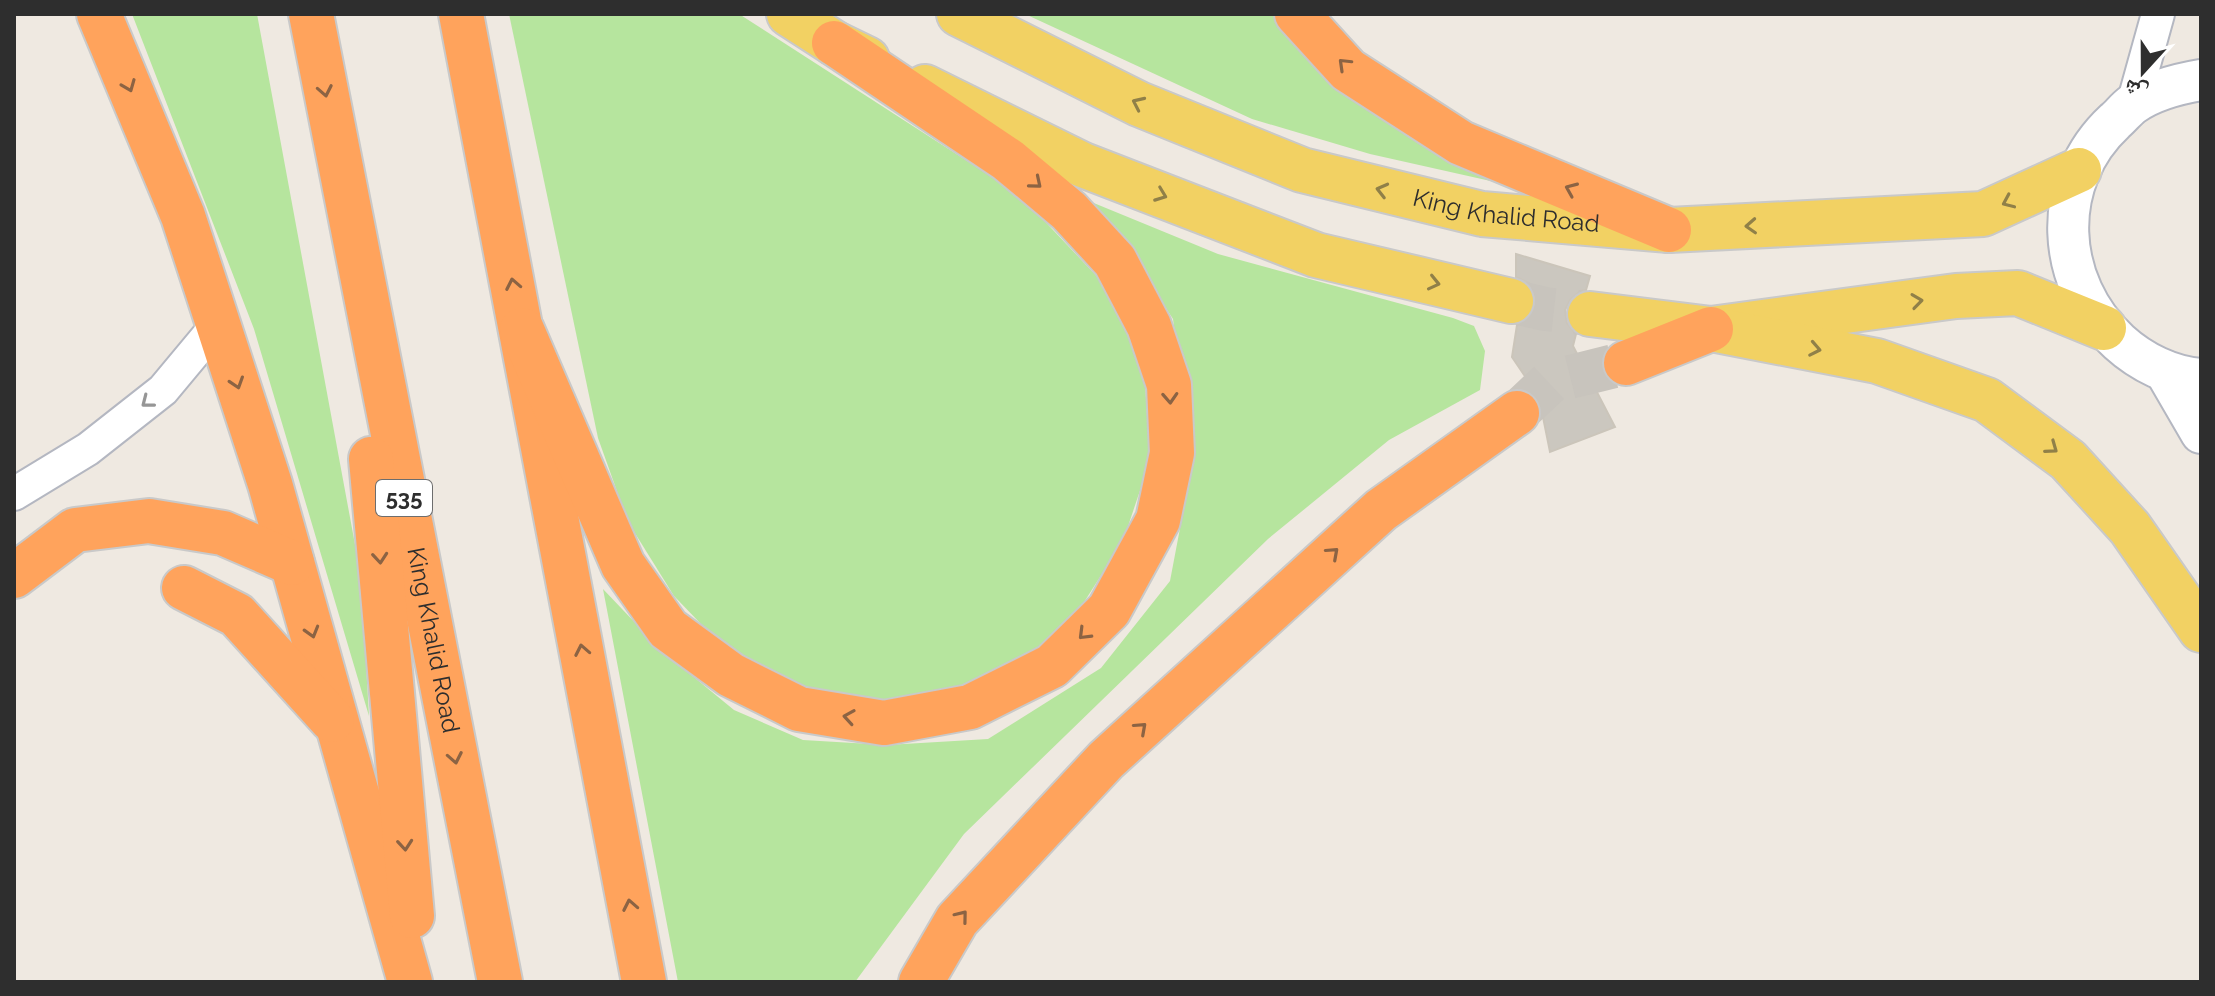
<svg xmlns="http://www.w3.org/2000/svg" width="2215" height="996" font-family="Raleway,'Noto Naskh Arabic',sans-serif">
<rect width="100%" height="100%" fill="#efe9e1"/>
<g fill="#b6e59e">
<path d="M132 14H257L361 577 369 716 254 329Z"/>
<path d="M509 14H739L1020 195 1105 285 1144 368 1150 461 1123 541 1072 621 995 680 906 701 816 695 728 652 674 596 628 522 598 438Z"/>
<path d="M1025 14H1272L1352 90 1495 182 1370 154 1252 119Z"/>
<path d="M1084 199 1218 254 1453 318 1474 326 1485 351 1480 390 1389 440 1268 539 964 834 855 982H678L603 589 662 651 734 710 803 740 887 745 988 739 1101 668 1170 581 1192 465 1173 319 1113 227Z"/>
</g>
<path fill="#cbc7bf" stroke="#cbc5ba" stroke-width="2" d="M1516 254 1590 276 1586 290 1580 291 1570 300 1565 310 1567 323 1576 334 1573 346 1615 427 1550 452 1539 397 1512 357 1517 325 1529 319 1535 306V293L1529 283 1516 277Z"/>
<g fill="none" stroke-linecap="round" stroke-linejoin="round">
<path stroke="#c8c4bd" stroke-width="44" stroke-dasharray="44 22" stroke-linecap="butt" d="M1511 301 1545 309 1590 314"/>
<path stroke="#c8c4bd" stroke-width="44" stroke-dasharray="44 22" stroke-linecap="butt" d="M1517 413 1550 382 1626 363"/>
<g stroke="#b4b7c1" stroke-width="36">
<g id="minor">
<path d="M2133 104 2158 14"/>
<path d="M14 494 88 449 163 390 218 324"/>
</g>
</g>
<g stroke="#b4b7c1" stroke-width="44">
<g id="tertiary">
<path d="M2201 80C2177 84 2153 90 2133 104 2126 109 2121 116 2115 121 2049 182 2055 283 2119 342 2141 362 2171 377 2201 379"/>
<path d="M2165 371 2201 433"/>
</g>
</g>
<g stroke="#c9c9c9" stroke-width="48">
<g id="primary">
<path d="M789 14 834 43 867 59"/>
<path id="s1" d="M959 14 1139 104 1302 170 1482 214 1669 230 1983 214 2079 170"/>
<path d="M925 87 1083 165 1316 255 1511 301"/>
<path d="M1590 314 1711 329 1956 296 2018 293 2104 328"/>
<path d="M1711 329 1877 361 1987 400 2068 460 2130 528 2201 630"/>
</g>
</g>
<g stroke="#c9c9c9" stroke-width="48">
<g id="motorway">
<path d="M99 14 183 216 270 484 410 982"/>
<path id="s2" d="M311 14 500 982"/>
<path d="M461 14 644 982"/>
<path d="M1297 14 1348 70 1461 143 1669 230"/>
<path d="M522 330 623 565 668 629 731 675 799 709 884 723 970 707 1052 666 1109 610 1158 520 1172 453 1169 385 1149 326 1115 261 1069 211 1008 160 834 43"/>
<path d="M1626 363 1711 329"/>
<path d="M371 459 412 916"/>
<path d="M14 576 75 530 149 521 223 533 292 563"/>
<path d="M184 588 237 615 332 720"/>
<path d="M921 982 957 920 1106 760 1381 510 1517 413"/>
</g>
</g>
<use href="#minor" stroke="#fff" stroke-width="32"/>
<use href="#tertiary" stroke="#fff" stroke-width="40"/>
<use href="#primary" stroke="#f2d163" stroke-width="44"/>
<use href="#motorway" stroke="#ffa35c" stroke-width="44"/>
</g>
<defs><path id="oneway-chevron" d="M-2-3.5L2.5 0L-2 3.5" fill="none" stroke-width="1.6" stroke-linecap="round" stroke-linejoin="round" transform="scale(2)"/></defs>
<g stroke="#8c6343">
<use href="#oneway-chevron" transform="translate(1344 64) rotate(-136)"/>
<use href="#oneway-chevron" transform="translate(129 86) rotate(68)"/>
<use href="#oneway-chevron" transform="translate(325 91) rotate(79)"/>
<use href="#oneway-chevron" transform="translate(1036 183) rotate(40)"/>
<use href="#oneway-chevron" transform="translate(1571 189) rotate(-157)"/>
<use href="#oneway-chevron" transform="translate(513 284) rotate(-101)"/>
<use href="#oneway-chevron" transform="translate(237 383) rotate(72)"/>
<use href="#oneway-chevron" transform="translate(1170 398) rotate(87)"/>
<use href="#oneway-chevron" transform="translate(1333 553) rotate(-42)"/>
<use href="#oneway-chevron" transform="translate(380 558) rotate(85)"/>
<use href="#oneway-chevron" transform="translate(312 632) rotate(74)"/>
<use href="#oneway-chevron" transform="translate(1084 634) rotate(135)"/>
<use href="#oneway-chevron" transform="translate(582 650) rotate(-101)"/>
<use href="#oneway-chevron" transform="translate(849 717) rotate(-171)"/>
<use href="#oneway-chevron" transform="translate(1141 728) rotate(-42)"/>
<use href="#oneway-chevron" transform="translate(455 758) rotate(79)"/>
<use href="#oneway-chevron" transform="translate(405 845) rotate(85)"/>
<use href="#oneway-chevron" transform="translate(630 905) rotate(-101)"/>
<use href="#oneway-chevron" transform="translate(962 916) rotate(-51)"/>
</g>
<g stroke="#908048">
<use href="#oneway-chevron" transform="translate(1138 103) rotate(-155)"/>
<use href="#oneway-chevron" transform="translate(1382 190) rotate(-166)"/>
<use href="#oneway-chevron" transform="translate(1161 195) rotate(21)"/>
<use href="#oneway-chevron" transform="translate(2008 202) rotate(156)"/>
<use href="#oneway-chevron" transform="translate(1751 226) rotate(177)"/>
<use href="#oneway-chevron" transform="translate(1434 283) rotate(13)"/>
<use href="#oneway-chevron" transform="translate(1917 301) rotate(-8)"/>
<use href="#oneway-chevron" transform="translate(1815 349) rotate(11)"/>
<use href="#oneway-chevron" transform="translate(2052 448) rotate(36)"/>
</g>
<use stroke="#969696" href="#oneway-chevron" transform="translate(147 402) rotate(142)"/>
<g text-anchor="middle" stroke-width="6" stroke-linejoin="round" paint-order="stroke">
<rect fill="#fff" stroke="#6d6d6d" stroke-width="2" x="376" y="480" width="56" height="36" rx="6"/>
<g font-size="22" font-weight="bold" fill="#2e2e2e">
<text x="404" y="506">535</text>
</g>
<g font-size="24" fill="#2e2e2e" stroke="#fff">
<text dy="8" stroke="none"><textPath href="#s1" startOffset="586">King Khalid Road</textPath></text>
<text dy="8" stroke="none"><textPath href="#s2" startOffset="638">King Khalid Road</textPath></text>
</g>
</g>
<rect width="2215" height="996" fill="none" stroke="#2e2e2e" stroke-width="32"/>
<g transform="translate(2143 72) rotate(201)" stroke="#ffffff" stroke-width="6" paint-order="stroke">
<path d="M0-6L14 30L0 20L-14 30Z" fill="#2e2e2e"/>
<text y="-12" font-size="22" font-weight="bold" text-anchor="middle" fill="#2e2e2e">ش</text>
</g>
</svg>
